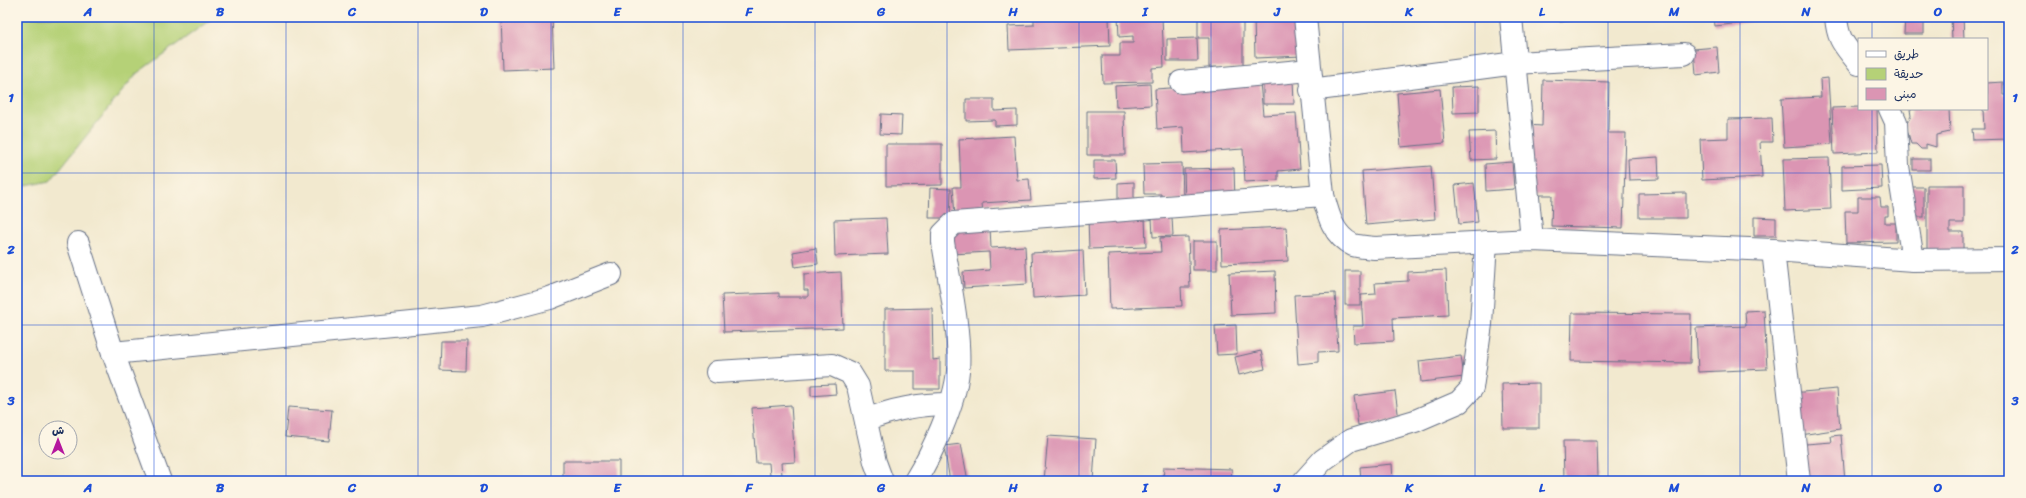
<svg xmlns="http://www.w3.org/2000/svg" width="2026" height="498" font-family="Sriracha,'Playpen Sans Arabic',sans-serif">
<rect width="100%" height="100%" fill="#fcf5e5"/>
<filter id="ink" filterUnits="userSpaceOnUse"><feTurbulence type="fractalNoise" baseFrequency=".025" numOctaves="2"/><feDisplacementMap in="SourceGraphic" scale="8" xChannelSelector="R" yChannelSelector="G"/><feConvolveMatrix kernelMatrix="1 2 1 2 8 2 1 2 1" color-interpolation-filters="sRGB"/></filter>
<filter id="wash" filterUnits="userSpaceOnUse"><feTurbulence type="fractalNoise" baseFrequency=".012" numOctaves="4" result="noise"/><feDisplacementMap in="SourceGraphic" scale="16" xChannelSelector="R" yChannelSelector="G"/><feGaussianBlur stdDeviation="0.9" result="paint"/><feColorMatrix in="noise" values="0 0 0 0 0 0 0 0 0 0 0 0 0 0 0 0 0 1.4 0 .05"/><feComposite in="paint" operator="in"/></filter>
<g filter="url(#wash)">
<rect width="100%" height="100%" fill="#f2e9cf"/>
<path fill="#b5d177" stroke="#68806a" d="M17 17H214L136 74 50 181 17 188Z"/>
<g id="blocks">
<g fill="#db95b3">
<path d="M501 17H552L554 68 503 70Z"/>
<path d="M1034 17H1109L1110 46 1009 50 1008 26 1034 25Z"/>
<path d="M1118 17H1162L1164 67 1152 68V82L1103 83 1102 56H1120V43H1133V36L1119 37Z"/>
<path d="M1198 17H1243V68L1209 67V38H1198Z"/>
<path d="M1254 17H1302L1303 56 1255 58Z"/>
<path d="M1559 17H1598V18L1560 22Z"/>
<path d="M1714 17H1757L1758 21 1715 26Z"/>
<path d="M1905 17H1924V34H1904Z"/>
<path d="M1951 17H1963L1964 39H1952Z"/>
<path d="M1197 38 1198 61H1167V39Z"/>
<path d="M1717 47 1719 72 1696 75 1694 49Z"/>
<path d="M1828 78 1832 144 1784 147 1781 99 1821 97 1820 79Z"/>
<path d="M1263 79H1293L1294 104H1263Z"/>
<path d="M1543 80 1609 82 1608 133H1626L1623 228 1551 226 1552 195H1532L1526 125 1542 126Z"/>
<path d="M1260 82 1263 115 1296 113 1300 169 1278 171V180L1245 182 1243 149 1184 153 1183 127 1157 129 1155 89Z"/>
<path d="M2003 82V95H2009V117H2006V124H2009V139L1973 140 1972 129H1984L1983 109H1987V83Z"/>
<path d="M1150 84 1151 105 1116 107 1115 86Z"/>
<path d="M1479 86V112L1453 113 1452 87Z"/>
<path d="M1440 89 1445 143 1401 147 1397 93Z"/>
<path d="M966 99H994V111L1017 110V125L995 126V120L966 121Z"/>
<path d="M1859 107V109H1877L1878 152 1834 154 1832 108Z"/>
<path d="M1910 109H1949L1950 132 1936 135V147L1926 144V149H1921L1916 144H1911L1906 125 1911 116Z"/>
<path d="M1087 111H1124L1125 155H1087Z"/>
<path d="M881 114 902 115 901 135 880 134Z"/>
<path d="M1772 118 1773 142H1760L1762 177 1702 180 1700 139 1728 138V119Z"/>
<path d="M1495 131 1496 159 1471 160 1469 132Z"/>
<path d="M1014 136 1017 180 1029 179 1031 200 982 203 983 216 955 218 953 187H961L959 139Z"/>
<path d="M886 144H942V185L886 186Z"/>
<path d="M1658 157 1659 179 1629 180 1628 159Z"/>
<path d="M1829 158 1831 209 1785 211 1783 159Z"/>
<rect x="1913" y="159" width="17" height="11"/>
<path d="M1094 160H1115L1116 178 1094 179Z"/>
<path d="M1512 162 1514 189 1486 191 1485 164Z"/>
<path d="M1182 163 1183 200H1161V194H1144L1143 164Z"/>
<path d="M1881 165 1882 188 1842 190V166Z"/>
<path d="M1431 166 1435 219 1366 225 1362 171Z"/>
<path d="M1234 168 1235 202 1185 204 1184 169Z"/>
<path d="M1134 182V204H1118V183Z"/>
<path d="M1474 183 1478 222 1459 224 1455 185Z"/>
<path d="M1927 185H1964V223H1950V232H1963V253H1927Z"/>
<rect x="1909" y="187" width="15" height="30"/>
<path d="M930 188 951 189 950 218H929Z"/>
<path d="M1686 193V218H1639V194Z"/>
<path d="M1858 197H1880L1881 207H1888V216H1885V223H1896V242L1846 243 1845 211H1858Z"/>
<path d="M1145 216 1146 247 1089 249 1088 217Z"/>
<path d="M1172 217 1173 236 1153 237 1152 218Z"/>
<path d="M1754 217 1776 218V236H1754Z"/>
<path d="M886 218 888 254 835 256 834 220Z"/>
<path d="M990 227 991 248 1025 246 1027 284 964 288 963 272 990 270 989 252 952 254 951 229Z"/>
<path d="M1286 227 1288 261 1222 264 1221 230Z"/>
<path d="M1188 237 1190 287H1181L1182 306 1110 309 1108 254 1161 252 1160 238Z"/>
<rect x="1193" y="241" width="24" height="29"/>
<path d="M816 248 818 264 795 267 793 252Z"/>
<path d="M1083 250 1085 295 1033 298 1031 253Z"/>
<path d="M1446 270 1448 315 1393 318 1394 341 1354 343 1353 326H1363L1361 295 1376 294 1375 283 1408 281V272Z"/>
<path d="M1275 271 1276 313 1231 315 1229 273Z"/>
<rect x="1345" y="271" width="15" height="34"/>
<path d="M841 272 843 328 724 332 722 295 779 293V297H808V290H804V274Z"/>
<path d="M1335 293 1338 351 1318 352V362L1298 364 1294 295Z"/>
<path d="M932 308 933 360 940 359V389H915V371H885V309Z"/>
<path d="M1764 310 1767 369 1698 372 1696 328 1746 326 1745 311Z"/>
<path d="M1572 313 1691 314 1690 363 1571 361Z"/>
<path d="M1236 325 1237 354 1217 355 1215 326Z"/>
<path d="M441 341H467L466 371 440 370Z"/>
<path d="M1261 351 1265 369 1239 375 1235 357Z"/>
<path d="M1461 356 1464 377 1421 382 1419 361Z"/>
<path d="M1539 383V428H1503L1502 384Z"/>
<path d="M835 384 836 394 811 396V385Z"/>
<path d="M1837 389 1840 429 1794 436 1791 393Z"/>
<path d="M1395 391 1399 420 1358 425 1354 396Z"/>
<path d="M791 405 795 462 781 463 782 475 770 476 769 463H756L752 408Z"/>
<path d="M288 407 332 410 329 441 285 437Z"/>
<path d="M1841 435 1845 481H1801L1805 439 1806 444 1832 442 1831 436Z"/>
<path d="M1048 436 1096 439 1093 481H1044Z"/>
<path d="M1563 441H1597L1598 477 1564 478Z"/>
<path d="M961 444 968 481H950L944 446Z"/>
<rect x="563" y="461" width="56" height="20"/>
<path d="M1392 464 1393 481H1361L1360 467Z"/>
<path d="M1164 467 1232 469 1231 481H1163Z"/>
<rect x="444" y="479" width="50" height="2"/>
</g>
</g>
</g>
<g filter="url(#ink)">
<use href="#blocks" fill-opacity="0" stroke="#667086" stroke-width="1"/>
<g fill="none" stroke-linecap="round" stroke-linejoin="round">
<g stroke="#667086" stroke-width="24">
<g id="minor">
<path d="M1305 17 1323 195C1328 214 1333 236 1353 245 1359 247 1368 247 1375 248L1532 240 1773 250 1913 260 2009 259"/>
<path d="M1511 17 1532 240"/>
<path d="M1836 17C1838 42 1845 45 1859 64"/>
<path d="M1181 82 1310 70"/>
<path d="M1311 90 1516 63 1684 54"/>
<path d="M1890 109 1896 122 1898 166 1913 260"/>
<path d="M78 243 113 353 160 481"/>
<path d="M1773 250 1799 481"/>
<path d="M113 353 482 316 550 298 611 274"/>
<path d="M717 372 832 365 850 373 858 386 875 462 882 481"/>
<path d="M866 420C893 409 920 404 949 404"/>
<path d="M915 481C932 453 955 404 958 371 961 333 949 281 943 242V234L954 223 1323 195"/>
<path d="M1304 481 1323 460 1351 440 1415 421 1459 402 1472 388 1481 324 1486 242"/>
</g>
</g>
<use href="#minor" stroke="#fff" stroke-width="22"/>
</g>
</g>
<path fill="none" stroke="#1d4ed8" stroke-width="1" stroke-opacity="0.55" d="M154 17V481M286 17V481M418 17V481M551 17V481M683 17V481M815 17V481M947 17V481M1079 17V481M1211 17V481M1343 17V481M1475 17V481M1608 17V481M1740 17V481M1872 17V39M1872 109V481M17 173H2009M17 325H2009"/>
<rect width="2026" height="498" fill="none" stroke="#fcf5e5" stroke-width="44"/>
<rect x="1858" y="38" width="130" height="72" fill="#fcf5e5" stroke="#a2a6af"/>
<rect x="1866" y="51" width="20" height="6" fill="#ffffff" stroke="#a2a6af"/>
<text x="1894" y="58" font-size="12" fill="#1b2f5e">طريق</text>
<rect x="1866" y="68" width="20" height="12" fill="#b5d177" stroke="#a2a6af"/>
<text x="1894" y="78" font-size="12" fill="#1b2f5e">حديقة</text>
<rect x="1866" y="88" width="20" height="12" fill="#db95b3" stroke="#a2a6af"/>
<text x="1894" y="98" font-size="12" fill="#1b2f5e">مبنى</text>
<g transform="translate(58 440)"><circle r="19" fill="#fcf5e5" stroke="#a2a6af"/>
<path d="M0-3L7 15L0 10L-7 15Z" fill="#b5179e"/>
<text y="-6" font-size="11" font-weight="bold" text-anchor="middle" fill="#1b2f5e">ش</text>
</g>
<rect x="22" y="22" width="1982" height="454" fill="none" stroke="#1d4ed8" stroke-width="1.5"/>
<g font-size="13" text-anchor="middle" font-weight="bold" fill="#1d4ed8">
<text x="88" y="16">A</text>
<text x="220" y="16">B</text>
<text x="352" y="16">C</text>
<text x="484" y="16">D</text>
<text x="617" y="16">E</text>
<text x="749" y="16">F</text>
<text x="881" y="16">G</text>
<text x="1013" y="16">H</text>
<text x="1145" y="16">I</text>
<text x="1277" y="16">J</text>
<text x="1409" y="16">K</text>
<text x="1542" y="16">L</text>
<text x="1674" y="16">M</text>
<text x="1806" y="16">N</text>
<text x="1938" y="16">O</text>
<text x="11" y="102">1</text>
<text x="2015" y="102">1</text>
<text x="11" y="254">2</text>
<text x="2015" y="254">2</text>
<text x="11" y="405">3</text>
<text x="2015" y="405">3</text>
<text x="88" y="492">A</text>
<text x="220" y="492">B</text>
<text x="352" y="492">C</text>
<text x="484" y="492">D</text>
<text x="617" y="492">E</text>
<text x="749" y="492">F</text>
<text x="881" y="492">G</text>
<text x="1013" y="492">H</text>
<text x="1145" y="492">I</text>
<text x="1277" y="492">J</text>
<text x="1409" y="492">K</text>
<text x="1542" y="492">L</text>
<text x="1674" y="492">M</text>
<text x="1806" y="492">N</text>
<text x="1938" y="492">O</text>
</g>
</svg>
